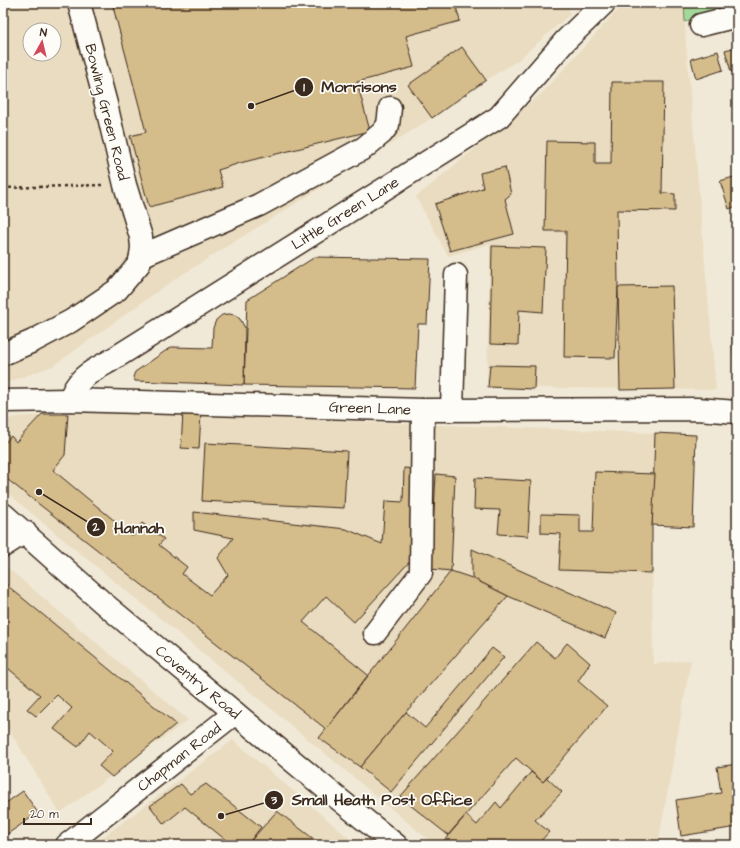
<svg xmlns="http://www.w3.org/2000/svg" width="740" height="848" font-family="'Architects Daughter',sans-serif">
<rect width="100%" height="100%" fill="#f1e9d7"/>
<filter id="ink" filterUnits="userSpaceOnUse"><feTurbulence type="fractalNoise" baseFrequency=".025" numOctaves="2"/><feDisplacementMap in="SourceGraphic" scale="8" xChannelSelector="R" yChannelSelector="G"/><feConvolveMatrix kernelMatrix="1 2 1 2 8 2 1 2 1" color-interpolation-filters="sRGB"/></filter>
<g filter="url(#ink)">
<g fill="#e9dcc0" fill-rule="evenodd">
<path d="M3 3H568L570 14 517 61 486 80 432 118 175 279 53 366 3 384ZM30 30H54V54H30Z"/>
<path d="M624 3H684L686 44 716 390 487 387 490 244 448 256 416 197 541 94Z"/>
<path d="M96 412 655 433V474L652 525 653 664 691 660 658 845H435L264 703 60 537 3 489V421L15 417Z"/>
<path d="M3 564 188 720 60 813 3 720Z"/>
<path d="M233 740 357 845H98L95 843Z"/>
</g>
<path fill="#a4d89a" stroke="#70815c" d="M684 3H730L685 22Z"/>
<g fill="#d5bc8b" stroke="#3b2a1e">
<path d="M112 3H455L460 21 406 36 414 67 357 82 370 131 240 163 218 170 223 187 149 207 130 136 146 132Z"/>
<path d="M462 47 486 80 432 118 408 85Z"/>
<path d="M737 47V70L731 72 725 50Z"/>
<path d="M718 51 723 70 696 79 691 59Z"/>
<path d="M612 82H664L662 193 675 194V211L617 210 618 287 615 358 564 357 566 231H545L547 141 595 142V164H611Z"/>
<path d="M505 167 511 194 505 199 514 234 450 251 435 204 483 188 480 173Z"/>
<path d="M737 176V206L729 209 720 181Z"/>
<path d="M492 246 546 248 543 312 519 310 518 345 490 344Z"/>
<path d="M315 257 430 259 427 324H418L415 388 244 385 247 300Z"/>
<path d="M672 286 675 389 620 390 618 287Z"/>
<path d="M229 314 235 315 240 319 245 328 244 385 135 381 133 377 135 372 171 347 212 348 213 328 216 320 222 315Z"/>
<path d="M732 333H737V355H734Z"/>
<path d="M490 365 535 366 534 389 488 387Z"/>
<path d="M183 412 201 413 199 449 181 448Z"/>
<path d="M42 414H68L65 455 53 470 133 536 142 523 164 539 159 545 187 567 182 574 210 595 228 575 218 558 233 538 194 530V512L346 529 382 544 385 501 403 502 404 468 415 469 413 558 354 622 326 596 303 622 368 675 326 729 3 476V445L11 436 16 442Z"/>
<path d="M655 433 696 435 693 527 652 525Z"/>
<path d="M205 443 347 451 344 508 202 501Z"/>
<path d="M595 472 655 474 652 525V573L559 570 561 534 541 533V514L580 515V532H593Z"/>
<path d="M436 474 455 476 451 571 431 569Z"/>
<path d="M475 478 531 481 528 536 498 534 500 510 474 509Z"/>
<path d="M472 549 616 613 605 638 508 596 472 578Z"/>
<path d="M451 571 472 578 508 596 406 712 360 767 319 738Z"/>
<path d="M3 582 176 724 112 777 99 766 113 751 90 731 78 747 54 729 72 708 57 695 36 716 27 709 40 695 3 664Z"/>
<path d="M536 642 555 658 567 643 590 663 578 681 607 706 594 722 543 782 516 758 448 835 400 797Z"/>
<path d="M492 648 504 657 391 792 360 767 406 712 425 728Z"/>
<path d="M737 764V827L681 836 676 800 721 793 717 767Z"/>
<path d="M531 772 543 782 547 778 562 792 535 820 549 832 537 845H445L442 843 466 815 477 825 496 802 501 808Z"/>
<path d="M181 784 190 794 206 784 261 827 247 845H223L227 841 185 807 164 824 150 806Z"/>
<path d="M23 791 38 813 3 837V805Z"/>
<path d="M277 811 319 843 317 845H247Z"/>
</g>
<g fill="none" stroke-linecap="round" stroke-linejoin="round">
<g stroke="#3b2a1e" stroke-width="25">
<g id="minor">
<path d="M701 25 737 16"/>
<path d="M141 256 259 205 364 148 382 133 388 125 390 108"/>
<path d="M3 354 33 341 71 321 117 290 139 264 141 256 142 247 141 237 125 185 106 104 79 3"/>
<path d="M70 400C76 378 92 371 110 361L499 117 565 41 604 3"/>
<path d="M3 401 70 400 423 410 697 409 737 412"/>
<path d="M452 409 456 275"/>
<path d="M3 514 102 602 330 792 396 845"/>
<path d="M3 546 25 532"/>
<path d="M375 633 421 573 423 410"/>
<path d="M67 845 235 713"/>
</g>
</g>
<path stroke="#3b2a1e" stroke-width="2.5" stroke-dasharray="3 3" stroke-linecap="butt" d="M3 188 102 185"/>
<use href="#minor" stroke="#fdfcf7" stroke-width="22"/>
</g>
</g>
<g text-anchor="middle" stroke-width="3.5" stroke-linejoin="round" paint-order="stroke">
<g font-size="15" fill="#3b2a1e" stroke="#fdfcf7">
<text transform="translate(107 112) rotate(76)" y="5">Bowling Green Road</text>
<text transform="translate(345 213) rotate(-32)" y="5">Little Green Lane</text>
<text transform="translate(370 408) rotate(2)" y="5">Green Lane</text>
<text transform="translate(198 682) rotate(40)" y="5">Coventry Road</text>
<text transform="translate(179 757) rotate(-38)" y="5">Chapman Road</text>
</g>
</g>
<path fill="none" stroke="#3b2a1e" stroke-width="1.5" d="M251 106L304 87M39 492L96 527M221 816L274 800"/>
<g fill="#3b2a1e" stroke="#fdfcf7" stroke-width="1.5">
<circle cx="251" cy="106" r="4"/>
<circle cx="39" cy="492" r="4"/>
<circle cx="221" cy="816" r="4"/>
<circle cx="304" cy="87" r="10"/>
<circle cx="96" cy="527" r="10"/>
<circle cx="274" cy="800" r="10"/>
</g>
<g font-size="12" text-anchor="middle" font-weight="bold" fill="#fff">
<text x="304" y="91">1</text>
<text x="96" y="531">2</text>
<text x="274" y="804">3</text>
</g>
<g font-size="16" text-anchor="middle" font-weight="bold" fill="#3b2a1e" stroke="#fdfcf7" stroke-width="3.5" stroke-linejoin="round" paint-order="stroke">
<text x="359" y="92">Morrisons</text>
<text x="139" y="533">Hannah</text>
<text x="382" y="805">Small Heath Post Office</text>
</g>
<rect width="740" height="848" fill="none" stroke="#fdfcf7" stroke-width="16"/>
<rect x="8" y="8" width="724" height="832" fill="none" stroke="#3b2a1e" stroke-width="1.5" filter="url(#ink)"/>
<g transform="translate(42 42) rotate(8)"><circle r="19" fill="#fdfcf7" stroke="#afa8a0"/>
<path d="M0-3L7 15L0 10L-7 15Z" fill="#d1495b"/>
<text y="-6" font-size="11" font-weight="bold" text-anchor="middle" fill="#3b2a1e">N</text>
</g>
<path d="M24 818v6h67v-6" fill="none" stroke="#3b2a1e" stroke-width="2"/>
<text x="30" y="818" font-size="12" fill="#3b2a1e" stroke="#fdfcf7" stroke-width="3" paint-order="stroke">20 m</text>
</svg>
